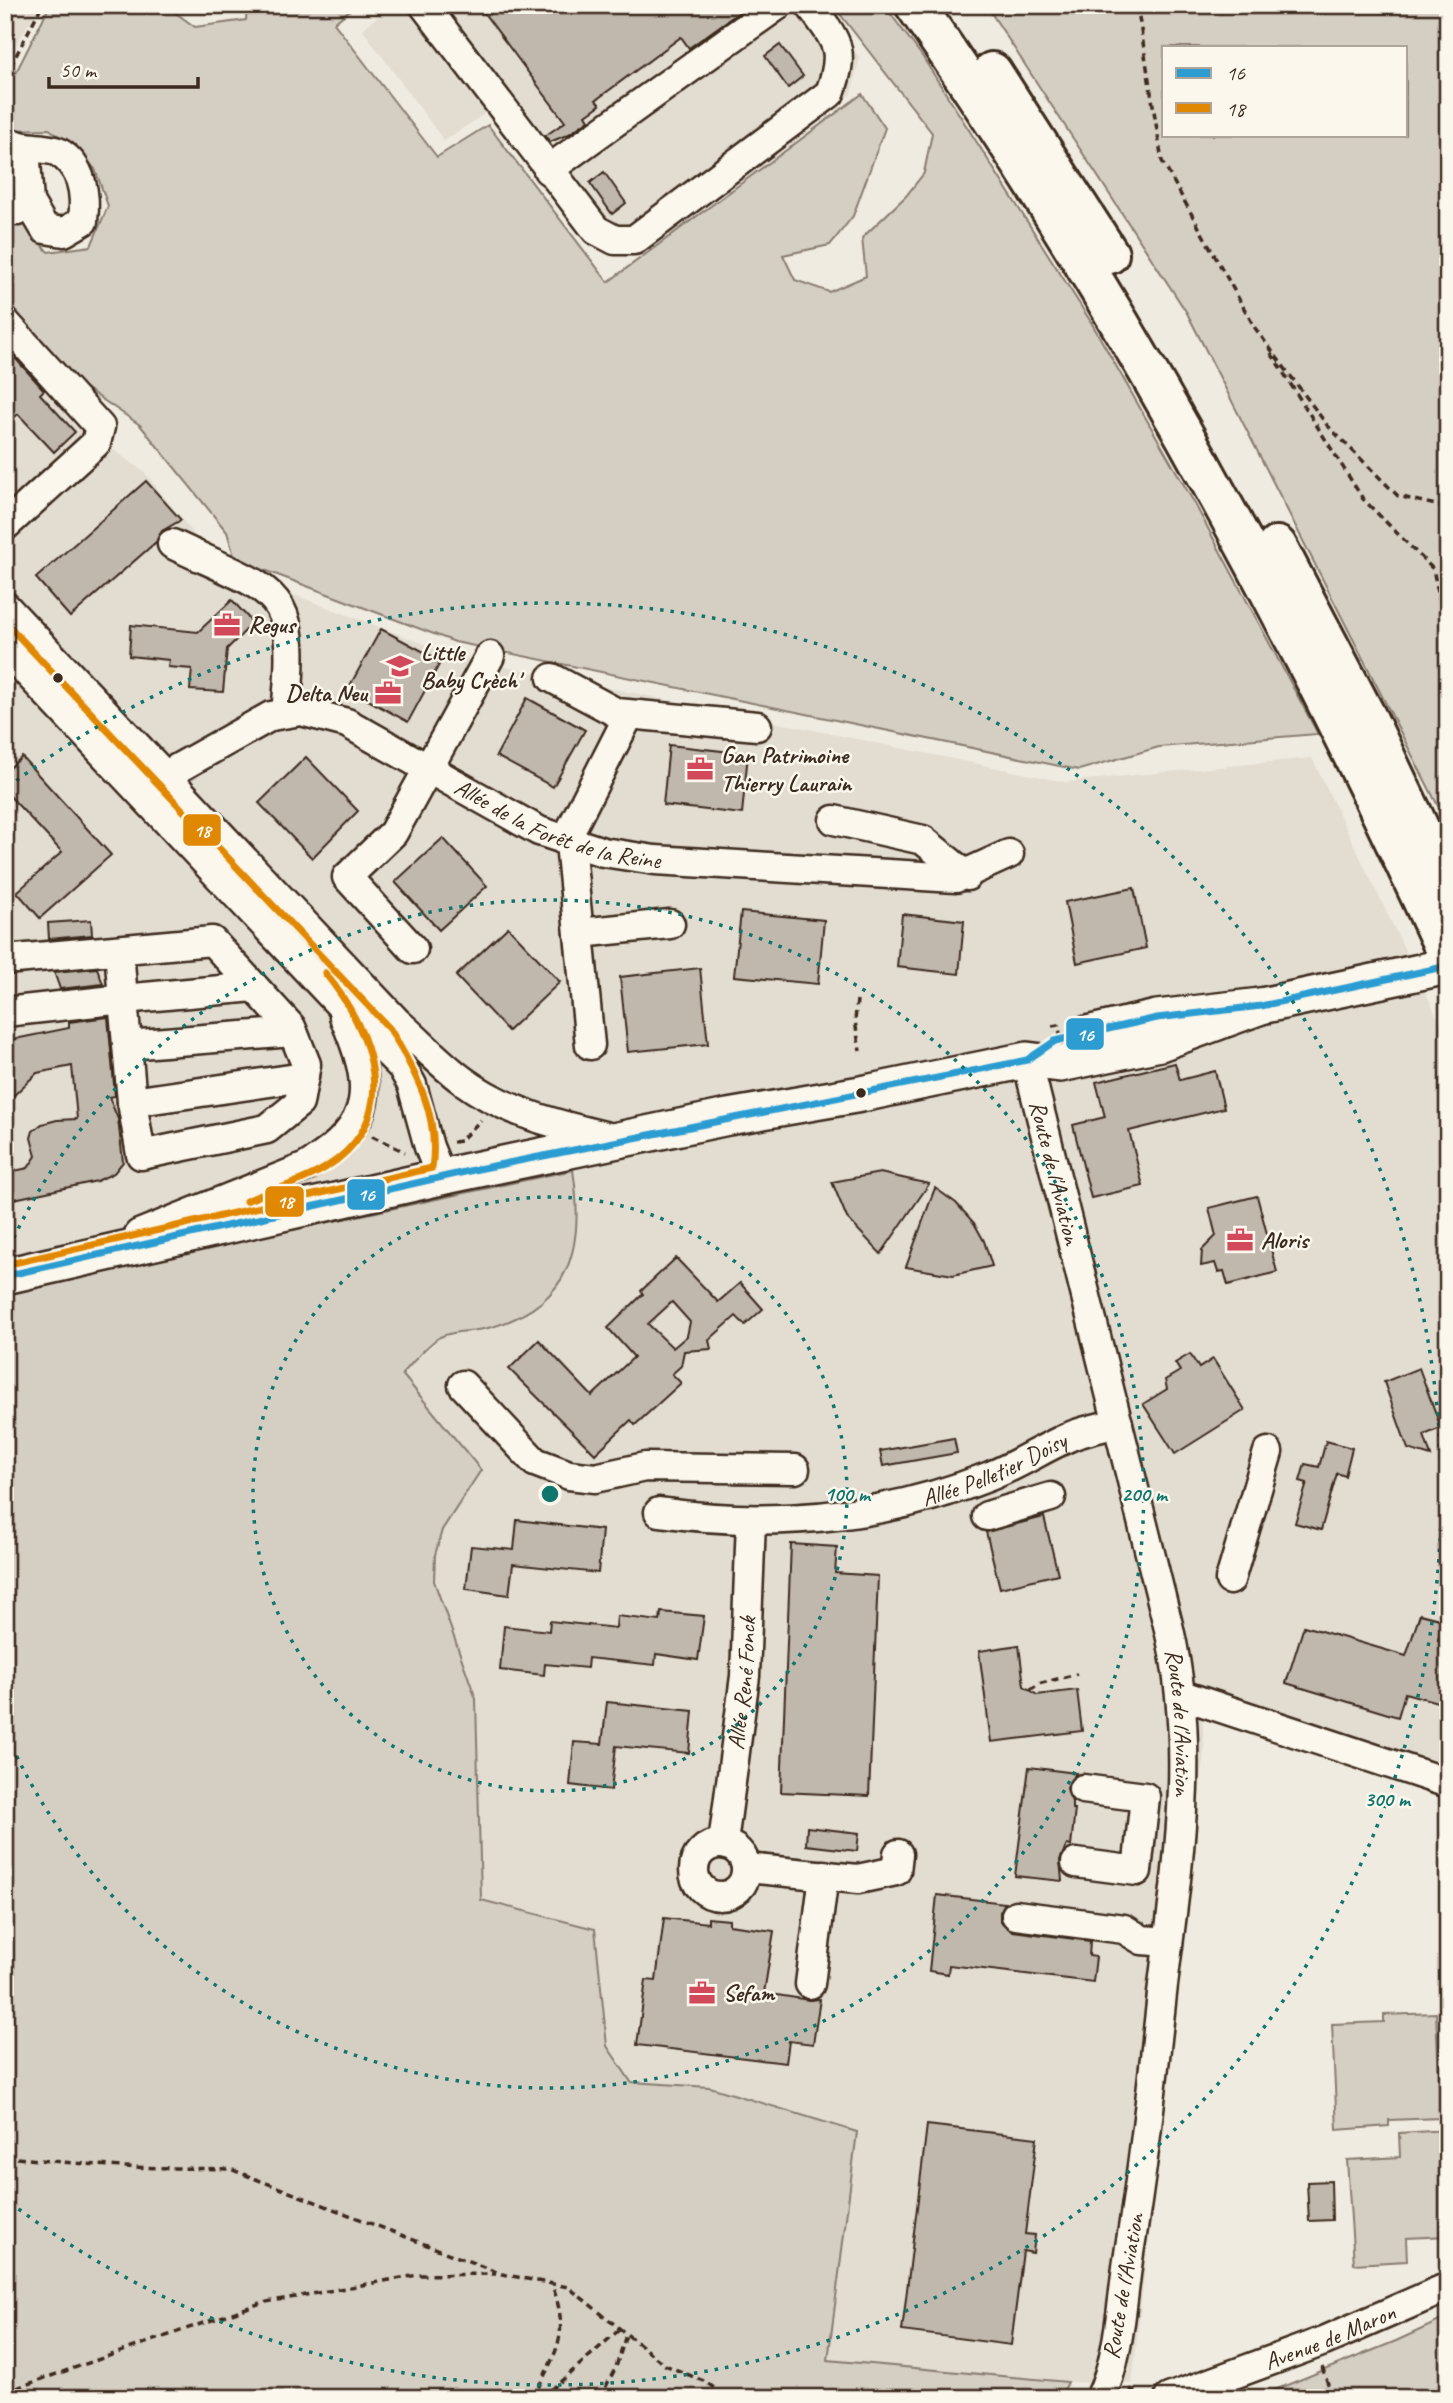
<svg xmlns="http://www.w3.org/2000/svg" width="1453" height="2403" font-family="Caveat,sans-serif">
<rect width="100%" height="100%" fill="#f0ebe0"/>
<filter id="ink" filterUnits="userSpaceOnUse"><feTurbulence type="fractalNoise" baseFrequency=".0143" numOctaves="2"/><feDisplacementMap in="SourceGraphic" scale="14" xChannelSelector="R" yChannelSelector="G"/><feConvolveMatrix kernelMatrix="1 2 1 2 8 2 1 2 1" color-interpolation-filters="sRGB"/></filter>
<g filter="url(#ink)">
<g fill="#e2dcd1">
<path d="M5 5H40L5 63Z"/>
<path d="M392 5H817L860 58 851 94 632 233 601 227 508 98 444 141 362 29Z"/>
<path d="M5 326 93 434 145 473 220 567 459 657 1065 782 1312 758 1448 1039V1772L1201 1691 1204 1751 1132 2384 1068 2382 828 2360 857 2132 710 2087 631 2082 607 2046 595 1929 481 1901 476 1699 434 1581 435 1555 442 1530 481 1470 402 1374 441 1337 488 1328 528 1314 548 1298 76 1277 5 1291Z"/>
</g>
<g fill="#d5cec3" stroke="#887c70" stroke-width="2" fill-rule="evenodd">
<path d="M50 5H165L195 27 246 20 247 5H356L334 23 437 157 488 125 608 282 862 94 885 128 853 216 830 245 783 255 795 280 829 292 866 276 862 238 906 196 924 173 932 133 833 5H884L922 56 1091 322 1196 506 1318 734 1159 747 1079 770 455 642 235 559 227 532 140 425 56 368 5 311V220H28L26 227 48 252 91 246 108 206 95 169 76 148 49 129 5 130V94Z"/>
<path d="M986 5H1448V795L1438 806 1187 313ZM1406 47V135H1164V47Z"/>
<path d="M573 1170C585 1248 571 1306 488 1328 474 1332 453 1330 440 1337 426 1345 413 1363 402 1374L481 1470 442 1530 435 1555 434 1581 476 1699 481 1900 595 1929 607 2046 631 2082 710 2087 857 2132 828 2360 1068 2382 1060 2398H5V1291Z"/>
<path d="M1436 2013 1441 2118 1389 2120V2126L1337 2130 1332 2024 1384 2022V2015Z"/>
<path d="M1448 2130V2236L1406 2238 1407 2261 1354 2264 1347 2160 1400 2157 1399 2133Z"/>
<path d="M1448 2317V2398H1255L1396 2341Z"/>
</g>
<g fill="#c0b8ad" stroke="#3b2a1e" stroke-width="2" fill-rule="evenodd">
<path d="M478 5H749L689 48 681 37 596 100 600 105 586 115 589 120 569 134 550 142 545 136 565 122Z"/>
<path d="M780 45 803 76 788 88 765 56Z"/>
<path d="M604 172 626 203 612 214 590 183Z"/>
<path d="M5 347 44 390 40 394 75 432 54 452 18 414 5 426Z"/>
<path d="M146 481 181 520 162 531 156 542 70 617 36 578Z"/>
<path d="M232 600 253 623 227 649 223 692 190 690 192 669 168 667 169 660 129 656 131 625 198 632Z"/>
<path d="M381 629 441 661 408 722 348 689Z"/>
<path d="M527 698 585 730 553 787 496 756Z"/>
<path d="M669 745 748 754 742 814 663 805Z"/>
<path d="M22 757 111 855 40 918 17 892 62 852 5 791V772Z"/>
<path d="M306 757 358 811 312 858 259 803Z"/>
<path d="M443 838 487 886 439 930 395 882Z"/>
<path d="M1134 888 1146 948 1077 963 1065 902Z"/>
<path d="M741 912 824 920 818 984 734 976Z"/>
<path d="M902 914 964 921 959 974 897 967Z"/>
<path d="M91 920 92 935 49 939 48 923Z"/>
<path d="M508 927 560 982 508 1031 456 976Z"/>
<path d="M97 968 103 984 60 989 54 972Z"/>
<path d="M700 968 708 1044 628 1052 620 977Z"/>
<path d="M108 1017 115 1096 109 1097 118 1119 123 1162 114 1173 97 1181 5 1201V1173L28 1168 36 1156 31 1138 33 1131 42 1124 57 1120 77 1119 72 1066 37 1073 5 1104V1041L69 1028V1022Z"/>
<path d="M1175 1063 1180 1080 1215 1071 1224 1108 1129 1131 1143 1186 1091 1198 1073 1125 1105 1117 1096 1082Z"/>
<path d="M880 1173 929 1184 881 1254 847 1218 832 1182Z"/>
<path d="M935 1188 956 1203 974 1223 984 1241 992 1266 953 1275 906 1267Z"/>
<path d="M1257 1196 1277 1272 1228 1285 1224 1271 1218 1272 1215 1263 1201 1266 1202 1250 1216 1236 1209 1208Z"/>
<path d="M676 1258 718 1302 740 1283 763 1309 745 1325 736 1316 709 1340 711 1349 684 1351 681 1366 672 1374 681 1383 635 1425 631 1420 595 1454 509 1369 539 1340 592 1396 634 1357 608 1328 643 1294 641 1291ZM672 1302 690 1322 687 1336 673 1348 648 1324Z"/>
<path d="M1190 1354 1199 1368 1213 1359 1245 1410 1175 1454 1143 1404 1167 1389 1165 1380 1180 1371 1175 1363Z"/>
<path d="M1419 1368 1441 1428 1424 1435 1431 1456 1408 1449 1384 1382Z"/>
<path d="M954 1438 957 1453 883 1466 880 1451Z"/>
<path d="M1326 1441 1352 1448 1345 1476 1337 1473 1321 1530 1295 1523 1307 1483 1300 1481 1305 1464 1319 1467Z"/>
<path d="M1044 1517 1058 1574 1000 1588 986 1532Z"/>
<path d="M517 1520 602 1530 598 1573 513 1564 509 1595 466 1589 471 1546 514 1550Z"/>
<path d="M791 1544 837 1547 835 1573 878 1576 869 1796 781 1792Z"/>
<path d="M661 1612 704 1616 698 1660 656 1654 655 1665 588 1658 587 1668 545 1664 544 1675 500 1670 504 1626 549 1631 550 1621 616 1628 617 1616 660 1621Z"/>
<path d="M1420 1614 1443 1620 1438 1640 1448 1643V1705L1405 1693 1398 1717 1286 1683 1304 1626 1406 1656Z"/>
<path d="M1019 1645 1024 1686 1030 1690 1037 1695 1077 1690 1082 1731 991 1742 979 1651Z"/>
<path d="M607 1702 693 1711 689 1753 616 1746 611 1790 570 1785 574 1742 602 1744Z"/>
<path d="M1029 1767 1076 1773 1067 1788 1072 1802V1809H1075L1071 1846 1067 1845 1060 1860 1062 1881 1015 1876Z"/>
<path d="M807 1827 859 1833 857 1851 806 1845Z"/>
<path d="M937 1895 1005 1903 1000 1912V1921L1013 1931 1090 1941 1089 1956 1096 1957 1093 1982 949 1965 948 1974 929 1971Z"/>
<path d="M664 1918 708 1923V1918L729 1920V1925L774 1931 764 1993 809 2000 820 1999 813 2044 789 2041 786 2063 637 2045 646 1980 656 1981Z"/>
<path d="M927 2125 1037 2138 1025 2234 1035 2235 1033 2253 1023 2251 1011 2345 902 2331Z"/>
<path d="M1331 2181 1332 2220 1309 2221 1307 2182Z"/>
</g>
<g fill="none" stroke-linecap="round" stroke-linejoin="round">
<g stroke="#3b2a1e" stroke-width="33">
<g id="minor">
<path d="M424 5 596 230 615 240H634L830 93C846 48 837 42 810 5"/>
<path d="M5 142 25 147 29 202 18 211 5 210"/>
<path d="M25 147C34 148 49 148 58 152 83 166 86 196 83 221L64 232 45 229 29 202"/>
<path d="M548 170 778 5"/>
<path d="M5 322 100 427 96 443 5 526"/>
<path d="M172 544C279 595 299 584 286 713"/>
<path d="M5 606 398 1023C419 1041 439 1063 462 1080 508 1114 562 1126 617 1139"/>
<path d="M5 649 339 1004 402 1067 412 1085 429 1147 441 1177"/>
<path d="M552 678 617 713 757 726"/>
<path id="s1" d="M143 794 164 776 271 716 301 711 347 723 539 831 603 852 655 860 956 878 1009 854"/>
<path d="M834 820 923 840 967 876"/>
<path d="M565 841 629 715"/>
<path d="M570 843 590 1045"/>
<path d="M579 933 670 924"/>
<path d="M413 949 347 877 393 833 490 656"/>
<path d="M119 950 123 999 254 987"/>
<path d="M5 960 212 941 291 1027 306 1064 299 1103 267 1129 141 1155 132 1102 123 999 5 1012"/>
<path d="M127 1045 293 1032"/>
<path id="s2" d="M1027 1060 1169 1629C1197 1750 1178 1864 1163 1985 1153 2075 1144 2164 1129 2253 1122 2297 1120 2358 1100 2398"/>
<path d="M132 1102 304 1077"/>
<path d="M139 1234 306 1167C377 1124 374 1086 344 1017"/>
<path d="M463 1385 535 1462 569 1475 595 1478 645 1467 795 1469"/>
<path id="s3" d="M659 1512C771 1528 883 1519 990 1476 1018 1465 1043 1448 1071 1436 1086 1430 1103 1427 1118 1423"/>
<path d="M987 1516 1051 1497"/>
<path d="M1230 1580 1268 1452"/>
<path d="M1182 1695 1448 1783"/>
<path id="s4" d="M723 1843 745 1676 751 1521"/>
<circle cx="720" cy="1870" r="26"/>
<path d="M1076 1863 1137 1871 1145 1797 1083 1789"/>
<path d="M747 1868 858 1879 896 1871 898 1854"/>
<path d="M1016 1915 1124 1929 1142 1940 1168 1942"/>
<path d="M810 1984 824 1875"/>
<path id="s5" d="M1169 2398 1324 2341 1448 2287"/>
</g>
</g>
<g stroke="#3b2a1e" stroke-width="40">
<g id="major">
<path d="M1087 1034 1157 1018 1261 1006 1448 966"/>
<path d="M5 1276 441 1177 728 1117 861 1094 1027 1060 1060 1064 1160 1043 1261 1006"/>
</g>
</g>
<g stroke="#3b2a1e" stroke-width="44">
<g id="highway">
<path d="M915 5C1124 304 1297 625 1448 956"/>
<path d="M992 72 1109 254"/>
<path d="M1277 546 1368 720 1448 889"/>
</g>
</g>
<g stroke="#3b2a1e" stroke-width="3.5" stroke-dasharray="7 5" stroke-linecap="butt">
<path d="M1137 5 1162 161 1255 328 1327 425 1398 496 1448 508"/>
<path d="M5 77 42 5"/>
<path d="M1271 353 1363 499 1433 569 1448 640"/>
<path d="M5 732 8 735"/>
<path d="M1448 764V765"/>
<path d="M857 1000 855 1021 860 1051"/>
<path d="M1052 1026 1058 1025 1060 1033"/>
<path d="M372 1136 405 1152"/>
<path d="M453 1142 460 1141 481 1120"/>
<path d="M1030 1690 1038 1684 1077 1674"/>
<path d="M5 2157 121 2167 230 2169 502 2274 568 2287 665 2365 706 2382 727 2398"/>
<path d="M1322 2367 1333 2398"/>
<path d="M1130 2389 1144 2398"/>
<path d="M5 2392 261 2303 418 2275 496 2274"/>
<path d="M533 2398C557 2349 571 2336 551 2282"/>
<path d="M542 2398 619 2330"/>
<path d="M600 2398 616 2367 626 2335"/>
</g>
<use href="#minor" stroke="#fbf7ec" stroke-width="28"/>
<use href="#major" stroke="#fbf7ec" stroke-width="35"/>
<use href="#highway" stroke="#fbf7ec" stroke-width="38"/>
<g stroke="#fbf7ec" stroke-width="12">
<path id="bus-1" d="M5 1276 478 1169 1027 1060 1055 1041 1157 1018 1261 1006 1448 966"/>
</g>
<g stroke="#fbf7ec" stroke-width="12">
<g id="bus-2">
<path d="M5 622 390 1029C416 1074 440 1115 432 1168L5 1265"/>
<path d="M246 1201C272 1190 301 1183 325 1168 405 1118 373 1032 325 973"/>
</g>
</g>
<use href="#bus-1" stroke="#2c9cd1" stroke-width="7"/>
<use href="#bus-2" stroke="#e18803" stroke-width="7"/>
</g>
</g>
<g fill="none" stroke="#0f766e" stroke-width="3.5" stroke-dasharray="3.5 7">
<circle cx="550" cy="1494" r="297"/>
<path d="M5 1257A594 594 0 1 1 5 1731"/>
<path d="M8 787A891 891 0 1 1 8 2201"/>
</g>
<defs>
<g id="office-bare" transform="scale(2.1)"><path d="M-6-3h4V-5.5h4V-3h4V5H-6ZM-1-4.5V-3h2v-1.5ZM-6 0V1H6V0Z" fill="#d1495b" stroke="#fbf7ec" stroke-width="2.5" paint-order="stroke"/></g>
<g id="school-bare" transform="scale(2.1)"><path d="M0-5L7-2L0 1L-7-2ZM-4 1L0 2.5L4 1V4Q0 6-4 4Z" fill="#d1495b" stroke="#fbf7ec" stroke-width="2.5" paint-order="stroke"/></g>
</defs>
<g fill-rule="evenodd">
<use href="#office-bare" x="227" y="625"/>
<use href="#school-bare" x="400" y="666"/>
<use href="#office-bare" x="388" y="693"/>
<use href="#office-bare" x="700" y="769"/>
<use href="#office-bare" x="1240" y="1240"/>
<use href="#office-bare" x="702" y="1993"/>
</g>
<g fill="#3b2a1e" stroke="#fbf7ec" stroke-width="2.5">
<circle cx="58" cy="678" r="6"/>
<circle cx="861" cy="1093" r="6"/>
</g>
<g text-anchor="middle" stroke-width="5" stroke-linejoin="round" paint-order="stroke">
<g font-size="24" font-weight="bold" fill="#3b2a1e" stroke="#fbf7ec" text-anchor="start">
<text x="248" y="633">Regus</text>
<text x="421" y="660">Little<tspan x="421" dy="28">Baby Crèch'</tspan></text>
<text x="367" y="701" text-anchor="end">Delta Neu</text>
<text x="721" y="763">Gan Patrimoine<tspan x="721" dy="28">Thierry Laurain</tspan></text>
<text x="1261" y="1248">Aloris</text>
<text x="723" y="2001">Sefam</text>
</g>
<g font-size="24" fill="#3b2a1e" stroke="#fbf7ec">
<text dy="8" stroke="none"><textPath href="#s1" startOffset="464">Allée de la Forêt de la Reine</textPath></text>
<text dy="8" stroke="none"><textPath href="#s2" startOffset="116">Route de l'Aviation</textPath></text>
<text dy="8" stroke="none"><textPath href="#s3" startOffset="343">Allée Pelletier Doisy</textPath></text>
<text dy="8" stroke="none"><textPath href="#s4" startOffset="161">Allée René Fonck</textPath></text>
<text dy="8" stroke="none"><textPath href="#s2" startOffset="681">Route de l'Aviation</textPath></text>
<text transform="translate(1123 2286) rotate(-80)" y="8">Route de l'Aviation</text>
<text dy="8" stroke="none"><textPath href="#s5" startOffset="172">Avenue de Maron</textPath></text>
</g>
</g>
<circle cx="550" cy="1494" r="10" fill="#0f766e" stroke="#fbf7ec" stroke-width="3.5"/>
<g font-size="21" text-anchor="middle" font-weight="bold" fill="#0f766e" stroke="#fbf7ec" stroke-width="5" stroke-linejoin="round" paint-order="stroke">
<text x="847" y="1501">100 m</text>
<text x="1144" y="1501">200 m</text>
<text x="1387" y="1806">300 m</text>
</g>
<g stroke="#fbf7ec" stroke-width="2.5">
<rect x="182" y="813" width="40" height="34" rx="7" fill="#e18803"/>
<rect x="1065" y="1017" width="40" height="34" rx="7" fill="#2c9cd1"/>
<rect x="346" y="1178" width="40" height="33" rx="7" fill="#2c9cd1"/>
<rect x="264" y="1185" width="41" height="33" rx="7" fill="#e18803"/>
</g>
<g font-size="19" text-anchor="middle" font-weight="bold" fill="#fff">
<text x="202" y="837">18</text>
<text x="1085" y="1041">16</text>
<text x="366" y="1201">16</text>
<text x="285" y="1208">18</text>
</g>
<rect width="1453" height="2403" fill="none" stroke="#fbf7ec" stroke-width="28"/>
<rect x="14" y="14" width="1425" height="2375" fill="none" stroke="#3b2a1e" stroke-width="2.5" filter="url(#ink)"/>
<rect x="1162" y="46" width="245" height="91" fill="#fbf7ec" stroke="#aea59a" stroke-width="2"/>
<rect x="1176" y="68" width="35" height="10" fill="#2c9cd1" stroke="#aea59a" stroke-width="2"/>
<text x="1226" y="80" font-size="21" fill="#3b2a1e">16</text>
<rect x="1176" y="103" width="35" height="10" fill="#e18803" stroke="#aea59a" stroke-width="2"/>
<text x="1226" y="116" font-size="21" fill="#3b2a1e">18</text>
<path d="M49 77v10h149v-10" fill="none" stroke="#3b2a1e" stroke-width="3.5"/>
<text x="60" y="77" font-size="21" fill="#3b2a1e" stroke="#fbf7ec" stroke-width="5" paint-order="stroke">50 m</text>
</svg>
